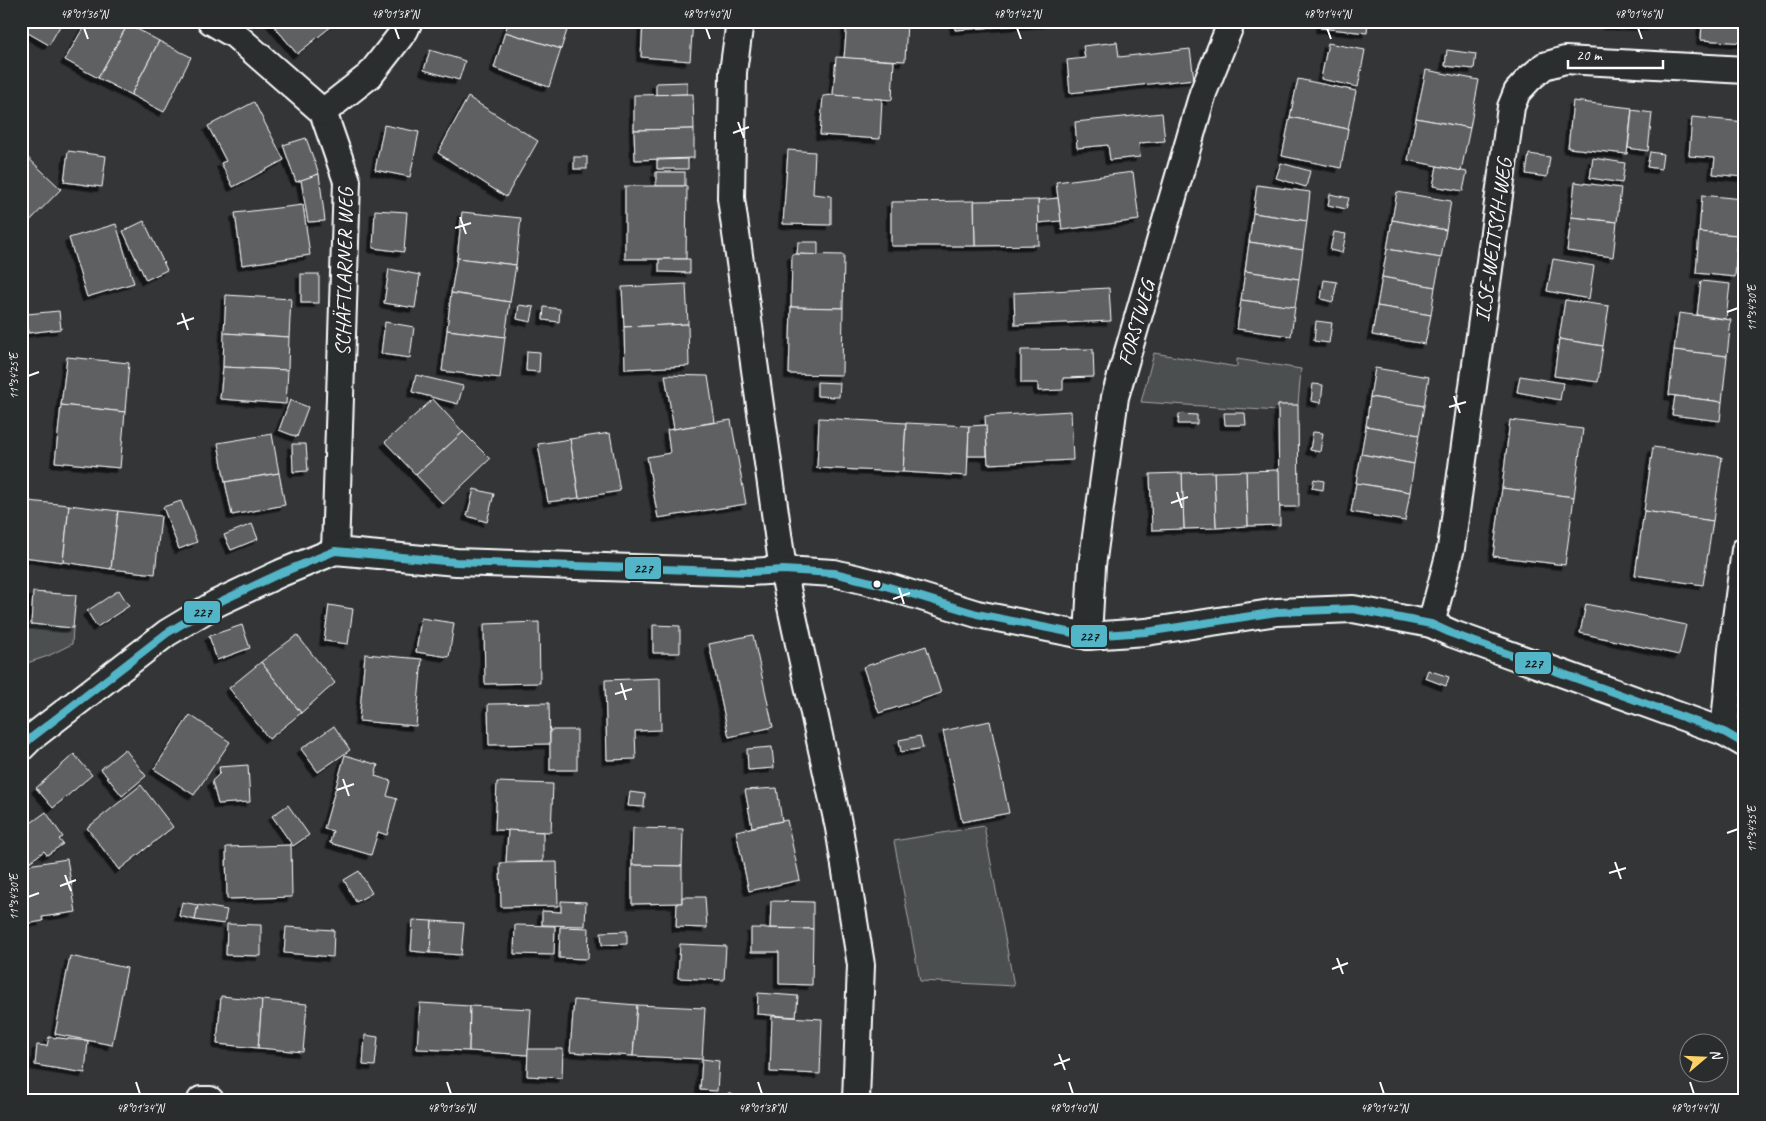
<svg xmlns="http://www.w3.org/2000/svg" width="1766" height="1121" font-family="Caveat,sans-serif">
<style>
.green{fill:#4c4f50;stroke:#a6a7a8}
.building{fill:#5f6162;stroke:#fff;filter:url(#shadow)}
.lines{fill:none;stroke-linecap:round;stroke-linejoin:round}
.minor-casing{stroke:#fff;stroke-width:30}
.minor{stroke:#2a2d2e;stroke-width:26}
.bus-1-casing{stroke:#2a2d2e;stroke-width:11}
.bus-1{stroke:#53b5c8;stroke-width:8}
.ticks{fill:none;stroke:#fff;stroke-width:2}
.bus-dot{fill:#fff;stroke:#2a2d2e;stroke-width:2}
.labels{text-anchor:middle;dominant-baseline:central;stroke-width:4.5;stroke-linejoin:round;paint-order:stroke}
.street-label{font-size:21px;fill:#fff;stroke:#2a2d2e}
.line-badge{stroke:#2a2d2e;stroke-width:2}
.pale-badge-label{font-size:14px;text-anchor:middle;font-weight:bold;fill:#111}
.neatline{fill:none;stroke:#fff;stroke-width:2}
.ticks-label{font-size:12px;text-anchor:middle;fill:#fff}
</style>
<defs>
<filter id="shadow"><feDropShadow dx="-4.5" dy="4.5" stdDeviation="0" flood-color="#0009"/></filter>
</defs>
<rect width="100%" height="100%" fill="#333536"/>
<filter id="ink" filterUnits="userSpaceOnUse"><feTurbulence type="fractalNoise" baseFrequency=".02" numOctaves="2"/><feDisplacementMap in="SourceGraphic" scale="10" xChannelSelector="R" yChannelSelector="G"/><feConvolveMatrix kernelMatrix="1 2 1 2 8 2 1 2 1" color-interpolation-filters="sRGB"/></filter>
<g filter="url(#ink)">
<!-- green -->
<g class="green">
<path d="M1154,353L1237,367V359L1301,369L1298,405H1278V411L1141,402Z"/>
<path d="M31,624L73,628L72,644L48,656L21,665V627Z"/>
<path d="M984,826L1014,986L920,981L894,841Z"/>
</g>
<!-- building -->
<g class="building">
<path d="M21,21H63L49,45L21,29Z"/>
<path d="M87,21H124L128,24L98,78L65,60Z"/>
<path d="M270,21H338L297,54Z"/>
<path d="M509,21H570L561,49L505,32Z"/>
<path d="M643,21H693L690,61L641,57Z"/>
<path d="M847,21H907L905,61L844,58Z"/>
<path d="M954,21H1048L1049,23L955,30Z"/>
<path d="M1321,21H1368L1367,33L1320,28Z"/>
<path d="M1607,21H1652V26L1607,25Z"/>
<path d="M1702,21H1745V43L1701,40Z"/>
<path d="M128,24L159,41L131,95L98,78Z"/>
<path d="M505,32L561,49L549,87L494,68Z"/>
<path d="M159,41L191,57L164,112L131,95Z"/>
<path d="M1117,42L1119,57L1190,49L1194,79L1070,93L1067,60L1085,58L1083,46Z"/>
<path d="M1328,43L1365,50L1358,87L1321,79Z"/>
<path d="M430,50L465,61L459,80L424,70Z"/>
<path d="M1447,50L1476,54L1474,69L1445,66Z"/>
<path d="M836,57L894,61L892,100L833,95Z"/>
<path d="M1426,70L1479,80L1470,128L1416,118Z"/>
<path d="M1298,79L1356,91L1348,129L1290,117Z"/>
<path d="M687,82V94L656,95V83Z"/>
<path d="M693,94L694,129L634,130V95Z"/>
<path d="M833,95L882,99L880,139L820,135L823,96Z"/>
<path d="M468,97L538,141L506,197L438,153Z"/>
<path d="M1573,101L1632,108L1627,154L1568,148Z"/>
<path d="M254,102L284,160L233,187L221,163L226,161L208,126Z"/>
<path d="M1632,110L1652,113L1648,151L1628,148Z"/>
<path d="M1162,113L1165,141L1139,143L1140,157L1110,160L1108,145L1077,148L1075,122Z"/>
<path d="M1290,117L1348,129L1341,168L1282,156Z"/>
<path d="M1692,117L1745,122V161H1743L1742,177L1713,174L1715,158L1689,156Z"/>
<path d="M1416,118L1470,128L1461,171L1408,160Z"/>
<path d="M384,125L419,132L410,177L375,170Z"/>
<path d="M694,129V158L635,160L634,130Z"/>
<path d="M306,138L319,174L296,182L283,145Z"/>
<path d="M788,150L815,152L813,194L831,196V225L783,224Z"/>
<path d="M68,151L106,156L102,187L64,182Z"/>
<path d="M1650,152L1663,154L1661,169L1647,167Z"/>
<path d="M23,153L61,189L21,230V155Z"/>
<path d="M1529,154L1550,157L1547,177L1526,174Z"/>
<rect x="574" y="157" width="13" height="12"/>
<path d="M1593,158L1625,163L1622,183L1590,178Z"/>
<path d="M688,159V169H657V160Z"/>
<path d="M1281,163L1310,171L1306,187L1276,178Z"/>
<path d="M1437,166L1467,172L1463,191L1433,186Z"/>
<rect x="656" y="172" width="29" height="14"/>
<path d="M1133,172L1139,220L1062,230L1056,182Z"/>
<path d="M319,174L325,221L308,222L301,180Z"/>
<path d="M1575,182L1621,188L1617,222L1571,217Z"/>
<path d="M1257,185L1310,192L1307,221L1253,213Z"/>
<path d="M625,186H687L686,259H625Z"/>
<path d="M1397,192L1451,201L1446,230L1392,220Z"/>
<path d="M1330,194L1349,198L1346,209L1328,205Z"/>
<path d="M1702,195L1742,199L1738,235L1699,232Z"/>
<path d="M1058,198L1061,221L1038,223V200Z"/>
<path d="M1038,200L1039,245L975,246L974,201Z"/>
<path d="M974,201L975,246H891V202Z"/>
<path d="M303,205L310,255L242,265L235,213Z"/>
<path d="M375,210L407,212L404,252L373,248Z"/>
<path d="M462,212L521,218L516,265L457,258Z"/>
<path d="M1253,213L1307,221L1303,250L1249,242Z"/>
<path d="M1571,217L1617,222L1613,257L1567,251Z"/>
<path d="M1392,220L1446,230L1441,258L1387,249Z"/>
<path d="M144,221L167,270L146,280L123,231Z"/>
<path d="M116,224L134,283L87,297L69,238Z"/>
<path d="M1334,232L1346,234L1342,253L1330,250Z"/>
<path d="M1699,232L1738,235L1735,277L1696,273Z"/>
<path d="M798,242H818V255L797,254Z"/>
<path d="M1249,242L1303,250L1299,279L1245,271Z"/>
<path d="M1387,249L1441,258L1435,287L1382,277Z"/>
<path d="M792,254L844,255L843,308L791,307Z"/>
<path d="M457,258L516,265L510,302L451,293Z"/>
<path d="M659,259H690V273L659,272Z"/>
<path d="M1553,259L1594,266L1589,299L1547,291Z"/>
<path d="M389,269L420,275L415,308L384,303Z"/>
<path d="M1245,271L1299,279L1295,307L1241,300Z"/>
<rect x="301" y="274" width="18" height="29"/>
<path d="M1382,277L1435,287L1431,315L1377,306Z"/>
<path d="M1324,280L1337,282L1333,302L1321,299Z"/>
<path d="M1701,281L1730,284L1726,319L1697,315Z"/>
<path d="M686,284L688,324L624,327L622,287Z"/>
<path d="M1109,288L1111,321L1015,325L1014,293Z"/>
<path d="M451,293L510,302L505,337L447,330Z"/>
<path d="M226,295L291,299L289,337L224,333Z"/>
<path d="M1241,300L1295,307L1291,336L1237,329Z"/>
<path d="M1565,300L1609,306L1603,346L1559,339Z"/>
<path d="M519,305L534,307L531,322L517,319Z"/>
<path d="M1377,306L1431,315L1425,344L1372,335Z"/>
<path d="M544,307L560,309L559,322L543,320Z"/>
<path d="M791,307L843,308L842,375L789,374Z"/>
<path d="M59,311L61,329L28,333L27,314Z"/>
<path d="M1679,313L1731,320L1727,356L1674,350Z"/>
<path d="M1316,321L1332,323L1329,343L1314,341Z"/>
<path d="M385,322L414,327L410,358L381,354Z"/>
<path d="M688,324L689,366L625,369L624,327Z"/>
<path d="M447,330L505,337L500,378L442,371Z"/>
<path d="M224,333L289,337L288,370L223,367Z"/>
<path d="M1559,339L1603,346L1598,382L1554,376Z"/>
<path d="M1093,349L1094,377L1063,378V390L1038,391V383H1021V350Z"/>
<path d="M1674,350L1727,356L1722,402L1669,395Z"/>
<path d="M527,351L540,352L539,372L526,371Z"/>
<path d="M67,357L129,363L125,412L61,405Z"/>
<path d="M223,367L288,370L286,404L220,399Z"/>
<path d="M1375,368L1429,377L1424,406L1370,397Z"/>
<path d="M21,370H24L22,406H21Z"/>
<path d="M416,375L463,386L458,404L412,392Z"/>
<path d="M665,375L708,376L715,422L674,429Z"/>
<path d="M1520,376L1563,383L1560,400L1517,392Z"/>
<path d="M817,382L840,383L839,397L817,396Z"/>
<path d="M1313,384L1323,385L1321,403L1311,401Z"/>
<path d="M1675,396L1722,402L1720,421L1672,415Z"/>
<path d="M1370,397L1424,406L1419,435L1366,426Z"/>
<path d="M433,399L463,432L416,475L385,442Z"/>
<path d="M290,400L308,407L297,437L279,430Z"/>
<path d="M61,405L125,412L120,468L55,462Z"/>
<path d="M1278,405H1298L1299,507H1279Z"/>
<path d="M1071,411L1073,460L988,464L985,416Z"/>
<path d="M1224,413H1245L1246,425H1225Z"/>
<path d="M1179,414L1197,415V424H1178Z"/>
<path d="M819,418L906,423L903,472L817,468Z"/>
<path d="M731,420L746,504L658,518L647,457L670,453L667,430Z"/>
<path d="M1510,420L1583,429L1574,497L1502,488Z"/>
<path d="M906,423L969,426L967,476L903,472Z"/>
<path d="M986,425L987,456H968L969,426Z"/>
<path d="M1366,426L1419,435L1414,464L1361,454Z"/>
<path d="M463,432L490,459L443,504L416,475Z"/>
<path d="M1313,432L1323,433L1320,452L1310,450Z"/>
<path d="M610,433L620,491L579,498L570,439Z"/>
<path d="M272,434L279,473L225,482L218,443Z"/>
<path d="M570,439L579,498L548,502L538,444Z"/>
<path d="M292,444H306L308,471L293,472Z"/>
<path d="M1653,447L1722,457L1713,521L1644,511Z"/>
<path d="M1361,454L1414,464L1410,492L1356,483Z"/>
<path d="M1279,470L1280,525L1248,526L1246,471Z"/>
<path d="M1246,471L1248,526L1216,528L1214,472Z"/>
<path d="M1214,472L1216,528L1184,529L1182,473Z"/>
<path d="M279,473L285,505L232,515L225,482Z"/>
<path d="M1182,473L1184,529L1152,530L1150,474Z"/>
<path d="M1314,479L1324,481L1323,490L1312,488Z"/>
<path d="M1356,483L1410,492L1405,521L1351,512Z"/>
<path d="M1502,488L1574,497L1565,565L1493,556Z"/>
<path d="M474,489L494,494L487,522L467,516Z"/>
<path d="M28,501L69,505L63,562L23,557Z"/>
<path d="M181,501L197,542L179,549L163,507Z"/>
<path d="M69,505L118,511L111,569L63,562Z"/>
<path d="M118,511L161,516L155,574L111,569Z"/>
<path d="M1644,511L1713,521L1703,585L1635,575Z"/>
<path d="M252,524L258,539L231,550L224,535Z"/>
<path d="M119,590L129,606L97,627L87,611Z"/>
<path d="M33,592L76,595L73,628L31,624Z"/>
<path d="M1586,604L1686,625L1679,655L1580,633Z"/>
<path d="M329,605L353,609L348,644L324,641Z"/>
<path d="M421,618L454,623L449,657L416,652Z"/>
<path d="M539,622L540,683L485,684L484,624Z"/>
<path d="M242,625L250,648L217,660L209,636Z"/>
<path d="M653,625L680,626V653H653Z"/>
<path d="M297,635L335,683L301,713L261,662Z"/>
<path d="M753,635L773,727L729,737L709,644Z"/>
<path d="M926,646L941,693L879,713L863,667Z"/>
<path d="M365,654L422,659L416,726L359,721Z"/>
<path d="M261,662L301,713L269,739L229,688Z"/>
<path d="M1428,670L1449,677L1446,686L1425,678Z"/>
<path d="M660,678L661,730L635,731L636,759L607,760L605,680Z"/>
<path d="M549,703L550,744L489,745L488,704Z"/>
<path d="M190,715L230,742L194,795L154,769Z"/>
<path d="M990,721L1009,813L962,822L943,731Z"/>
<path d="M334,726L350,750L318,772L301,749Z"/>
<rect x="550" y="730" width="27" height="40"/>
<path d="M920,736L923,748L901,752L899,740Z"/>
<path d="M772,747L774,768L748,770L747,749Z"/>
<path d="M125,749L146,776L122,796L101,769Z"/>
<path d="M74,754L92,775L53,808L36,788Z"/>
<path d="M345,755L378,765L375,776L391,781L387,796L397,799L387,835L378,832L371,855L330,843L333,831L324,829Z"/>
<path d="M248,765L250,802L218,804L212,781L220,773L219,767Z"/>
<path d="M497,782L553,784L551,832L495,830Z"/>
<path d="M141,785L173,827L119,870L87,828Z"/>
<path d="M777,788L782,821L752,827L745,790Z"/>
<path d="M630,792L645,794L644,807L628,806Z"/>
<path d="M288,805L309,835L293,846L272,816Z"/>
<path d="M46,812L63,837L59,839L63,844L47,855L44,851L27,864L21,856V830Z"/>
<path d="M787,820L800,880L749,891L736,831Z"/>
<path d="M633,828L683,829L682,866L632,865Z"/>
<path d="M508,830L543,832V862H506Z"/>
<path d="M291,845L292,897L227,899L226,847Z"/>
<path d="M67,859L76,912L42,917L43,921L21,925V866Z"/>
<path d="M557,862L558,906L501,907L500,863Z"/>
<path d="M632,865L682,866V903L632,904Z"/>
<path d="M359,871L372,893L356,902L344,880Z"/>
<path d="M682,897H705L707,928L676,927L677,903H682Z"/>
<path d="M561,901L586,902L585,926L542,925V911L561,912Z"/>
<path d="M771,901L813,902V929L770,928Z"/>
<path d="M182,902L198,905L195,920L179,916Z"/>
<path d="M198,905L227,910L224,924L195,920Z"/>
<path d="M413,920L432,921L430,953L411,951Z"/>
<path d="M432,921L464,923L461,955L430,953Z"/>
<path d="M227,924L261,925V956L226,955Z"/>
<path d="M515,925L555,926L554,955L514,954Z"/>
<path d="M286,927L334,930L333,957L284,953Z"/>
<path d="M560,927L589,928L588,959L559,958Z"/>
<path d="M751,928L813,929L812,985L779,984V952H751Z"/>
<path d="M627,931V944L602,945L601,932Z"/>
<path d="M680,944L726,946L724,980L678,978Z"/>
<path d="M70,956L127,968L112,1045L55,1034Z"/>
<path d="M758,993L798,996L796,1017L757,1014Z"/>
<path d="M221,996L262,1000L258,1048L217,1044Z"/>
<path d="M262,1000L307,1004L303,1052L258,1048Z"/>
<path d="M574,1000L637,1005L633,1056L570,1052Z"/>
<path d="M420,1003L470,1006L469,1051L417,1049Z"/>
<path d="M637,1005L705,1008L702,1059L633,1056Z"/>
<path d="M470,1006L531,1009L528,1055L469,1051Z"/>
<path d="M772,1016L822,1019L820,1074L770,1072Z"/>
<path d="M365,1035L378,1037L375,1066L363,1065Z"/>
<path d="M49,1037L88,1041L85,1073L35,1065L37,1045L47,1046Z"/>
<path d="M528,1049H563L562,1078L527,1076Z"/>
<path d="M702,1059L719,1061L717,1091L700,1090Z"/>
<path d="M728,1093L743,1100H725Z"/>
</g>
<g class="lines">
<!-- minor casing -->
<g class="minor-casing">
<g id="minor">
<path d="M211,21L235,35L323,112L347,181L335,551"/>
<path d="M740,21L733,72L731,198L783,570L839,828L861,965L856,1100"/>
<path d="M323,112L370,75L405,30L409,21"/>
<path d="M1431,624L1451,548L1511,107L1517,92L1529,79L1544,66L1565,60L1745,70"/>
<path d="M1088,636L1092,566L1115,397L1203,93L1232,21"/>
<path d="M1724,732L1732,649L1745,550"/>
<path d="M21,748L31,738L167,633L217,603L281,573L335,551L456,562L750,572L783,570L834,573L879,584L977,614L1088,636L1146,632L1277,612L1353,609L1431,624L1453,634L1724,732L1745,744"/>
<path d="M201,1100H210"/>
</g>
</g>
<!-- minor -->
<use href="#minor" class="minor"/>
<!-- bus-1 casing -->
<g class="bus-1-casing">
<path id="bus-1" d="M21,748L31,738L167,633L217,603L281,573L335,551L456,562L750,572L783,570L834,573L879,584L977,614L1088,636L1146,632L1277,612L1353,609L1431,624L1453,634L1724,732L1745,744"/>
</g>
<!-- bus-1 -->
<use href="#bus-1" class="bus-1"/>
</g>
</g>
<!-- ticks -->
<path class="ticks" d="M84,28L88,39M395,28L399,39M706,28L710,39M1017,28L1021,39M1327,28L1331,39M1638,28L1642,39M738,122L744,138M733,133L749,127M460,217L466,234M455,228L471,223M1727,312L1738,308M182,313L188,330M177,324L194,318M28,376L39,372M1454,396L1460,413M1449,407L1466,402M1177,492L1182,508M1171,503L1188,497M899,588L904,604M893,599L910,593M621,683L626,700M615,694L632,689M343,779L349,796M337,790L354,784M1727,833L1738,829M1615,862L1621,879M1609,873L1626,868M65,875L71,891M60,886L76,880M28,897L39,893M1337,958L1343,974M1332,969L1348,963M1059,1054L1065,1070M1054,1065L1070,1059M136,1082L140,1094M447,1082L451,1094M758,1082L762,1094M1069,1082L1073,1094M1380,1082L1384,1094M1690,1082L1694,1094"/>
<!-- markers -->
<circle class="bus-dot" cx="877" cy="584" r="4.5"/>
<g class="labels">
<!-- street labels -->
<g class="street-label">
<text transform="translate(1493 240) rotate(-82)">ILSE-WEITSCH-WEG</text>
<text transform="translate(344 272) rotate(-89)">SCHÄFTLARNER WEG</text>
<text transform="translate(1136 323) rotate(-74)">FORSTWEG</text>
</g>
</g>
<g class="line-badge">
<rect x="624" y="556" width="38" height="24" rx="5" fill="#53b5c8"/>
<rect x="183" y="600" width="38" height="24" rx="5" fill="#53b5c8"/>
<rect x="1070" y="624" width="38" height="24" rx="5" fill="#53b5c8"/>
<rect x="1514" y="651" width="38" height="24" rx="5" fill="#53b5c8"/>
</g>
<g class="pale-badge-label">
<text x="643" y="573">227</text>
<text x="202" y="617">227</text>
<text x="1089" y="641">227</text>
<text x="1533" y="668">227</text>
</g>
<!-- margin -->
<rect width="1766" height="1121" fill="none" stroke="#2a2d2e" stroke-width="55"/>
<!-- north arrow -->
<g transform="translate(1704 1058) rotate(71)"><circle r="24" fill="#2a2d2e" stroke="#7f8182"/>
<path d="M0-4L9 19L0 12L-9 19Z" fill="#ffd166"/>
<text y="-8" font-size="14" font-weight="bold" text-anchor="middle" fill="#ffffff">N</text>
</g>
<!-- scale -->
<path d="M1568 60v8h95v-8" fill="none" stroke="#ffffff" stroke-width="2.5"/>
<text x="1576" y="60" font-size="15" fill="#ffffff" stroke="#2a2d2e" stroke-width="4" paint-order="stroke">20 m</text>
<rect x="28" y="28" width="1710" height="1066" class="neatline"/>
<g class="ticks-label">
<text x="84" y="18">48°01'36"N</text>
<text x="395" y="18">48°01'38"N</text>
<text x="706" y="18">48°01'40"N</text>
<text x="1017" y="18">48°01'42"N</text>
<text x="1327" y="18">48°01'44"N</text>
<text x="1638" y="18">48°01'46"N</text>
<text transform="translate(1752 308) rotate(-90)" y="4">11°34'30"E</text>
<text transform="translate(14 376) rotate(-90)" y="4">11°34'25"E</text>
<text transform="translate(1752 829) rotate(-90)" y="4">11°34'35"E</text>
<text transform="translate(14 897) rotate(-90)" y="4">11°34'30"E</text>
<text x="140" y="1112">48°01'34"N</text>
<text x="451" y="1112">48°01'36"N</text>
<text x="762" y="1112">48°01'38"N</text>
<text x="1073" y="1112">48°01'40"N</text>
<text x="1384" y="1112">48°01'42"N</text>
<text x="1694" y="1112">48°01'44"N</text>
</g>
</svg>
